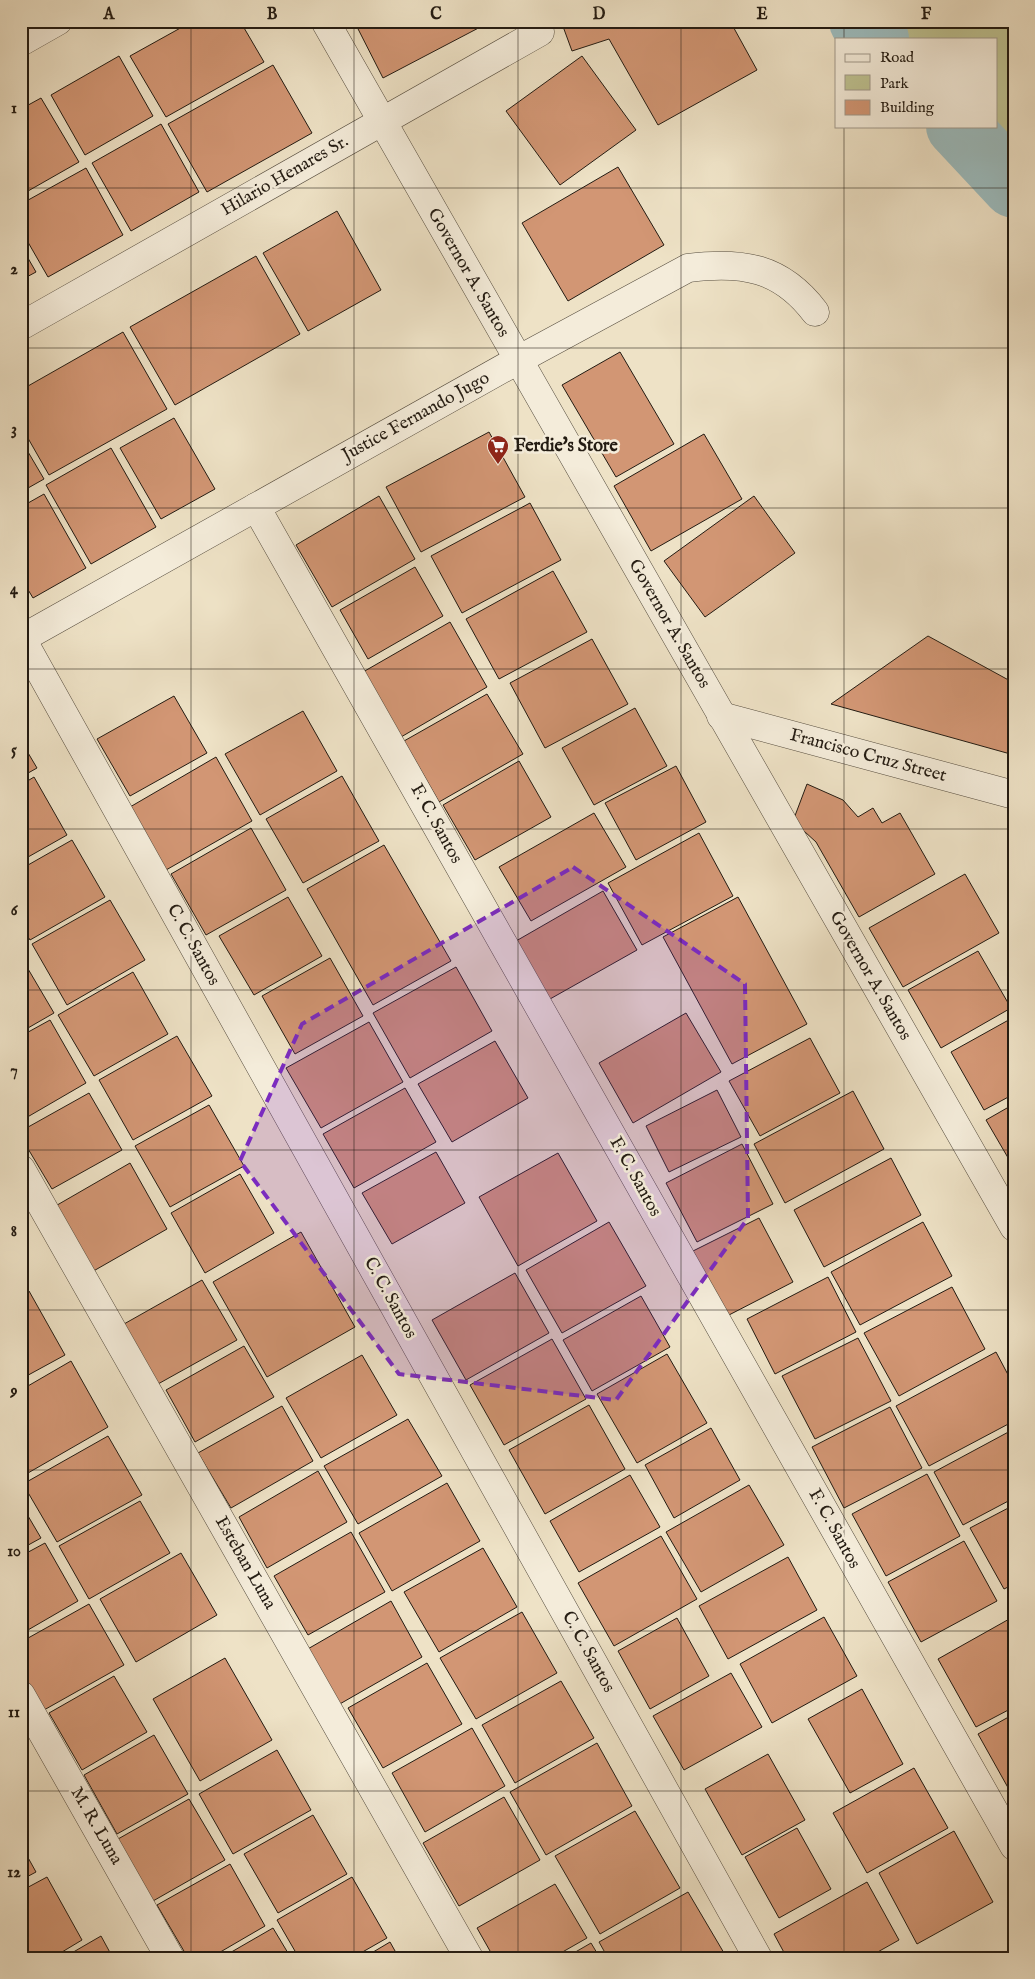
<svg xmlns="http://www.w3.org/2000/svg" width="1035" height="1979" font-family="'IM FELL English',serif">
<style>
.green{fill:#bec291;stroke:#706e52}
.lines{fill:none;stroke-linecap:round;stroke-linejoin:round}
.river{stroke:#9cbcbe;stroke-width:64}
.building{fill:#d29674;stroke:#231b12}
.minor-casing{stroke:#564d3f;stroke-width:29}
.minor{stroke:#f4ecda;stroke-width:28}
.marked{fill:#7b2cbf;fill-opacity:0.2;stroke:#7b2cbf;stroke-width:4;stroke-dasharray:10 6;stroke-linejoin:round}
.grid{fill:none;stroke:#231b12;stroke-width:1;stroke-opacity:0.55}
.labels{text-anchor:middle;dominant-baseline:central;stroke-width:5;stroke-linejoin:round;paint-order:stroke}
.street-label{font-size:18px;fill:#231b12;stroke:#f4ecda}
.poi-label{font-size:18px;font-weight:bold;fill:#231b12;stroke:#f4ecda;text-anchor:start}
.neatline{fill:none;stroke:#231b12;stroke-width:2}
.grid-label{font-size:16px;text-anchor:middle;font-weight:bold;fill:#231b12}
</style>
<rect width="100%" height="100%" fill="#eee2c6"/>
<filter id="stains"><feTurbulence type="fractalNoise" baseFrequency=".004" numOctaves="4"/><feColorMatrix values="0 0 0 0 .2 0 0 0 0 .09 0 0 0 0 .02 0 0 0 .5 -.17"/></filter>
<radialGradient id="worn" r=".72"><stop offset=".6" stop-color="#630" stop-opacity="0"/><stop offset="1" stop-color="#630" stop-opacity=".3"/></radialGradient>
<!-- green -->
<path class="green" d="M861,21H1014V186L958,126H996V39H877Z"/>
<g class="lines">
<!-- river -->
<g class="river">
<path d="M861,21L877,39"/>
<path d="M958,126L1014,186"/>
</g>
</g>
<!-- building -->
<g class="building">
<path d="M193,21H240L264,62L166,117L130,56Z"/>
<path d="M354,21H487L488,23L383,78Z"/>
<path d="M561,21H730L757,70L658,125L609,39L572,51Z"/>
<path d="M119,56L153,116L85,155L51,95Z"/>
<path d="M582,56L636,130L560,185L506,111Z"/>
<path d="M273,65L312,133L207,192L168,124Z"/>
<path d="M41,98L79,162L21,195V109Z"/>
<path d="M161,124L199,192L131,231L92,163Z"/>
<path d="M618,167L664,245L568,301L522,223Z"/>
<path d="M86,168L123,235L48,277L21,230V204Z"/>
<path d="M337,211L381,290L308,331L263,253Z"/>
<path d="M21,246L36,272L21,280Z"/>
<path d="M256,256L300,334L175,405L130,327Z"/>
<path d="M123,332L167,409L49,475L21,426V390Z"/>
<path d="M620,352L674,444L616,477L562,385Z"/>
<path d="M174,418L215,489L161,519L120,448Z"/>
<path d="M489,432L525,497L421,552L386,487Z"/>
<path d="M704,434L742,499L651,551L614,486Z"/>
<path d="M21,440L44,479L21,492Z"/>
<path d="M111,448L156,527L91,564L46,485Z"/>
<path d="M44,494L86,568L33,598L21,578V507Z"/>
<path d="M379,496L415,559L332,607L296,545Z"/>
<path d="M754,496L795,553L705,617L664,561Z"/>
<path d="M530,503L561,560L462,613L431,556Z"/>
<path d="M415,567L443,616L368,659L340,610Z"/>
<path d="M553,571L587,632L499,679L466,619Z"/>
<path d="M450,622L487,687L401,737L363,672Z"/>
<path d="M928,636L1014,683V755L831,704Z"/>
<path d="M592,639L628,704L545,748L510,683Z"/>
<path d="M487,694L523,754L439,802L404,741Z"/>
<path d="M174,696L207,753L130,796L97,739Z"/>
<path d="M635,708L667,766L594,805L562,748Z"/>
<path d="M303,711L337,771L260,815L225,754Z"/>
<path d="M21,741L37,768L21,777Z"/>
<path d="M216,757L252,821L166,870L130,807Z"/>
<path d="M519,761L551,817L475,860L443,805Z"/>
<path d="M676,766L706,822L636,860L605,803Z"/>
<path d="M342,776L379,841L303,883L266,819Z"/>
<path d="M34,777L67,835L21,861V785Z"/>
<path d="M807,784L843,800L858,817L873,808L882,823L900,813L935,874L859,917L816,842L793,821Z"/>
<path d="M594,813L626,867L531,921L499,867Z"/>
<path d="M251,828L286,890L206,935L171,874Z"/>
<path d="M699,833L733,896L642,945L608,883Z"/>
<path d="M72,840L105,897L30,940L21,925V869Z"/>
<path d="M384,845L451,961L373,1005L307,889Z"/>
<path d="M965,874L999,933L903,987L869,928Z"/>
<path d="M603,891L637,950L550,999L516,941Z"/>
<path d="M288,897L322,956L254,995L219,936Z"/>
<path d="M738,897L807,1024L732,1064L663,937Z"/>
<path d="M110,900L145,960L67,1005L32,944Z"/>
<path d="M978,951L1011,1008L941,1048L908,990Z"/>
<path d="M21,957L54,1013L21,1032Z"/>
<path d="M330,958L363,1016L295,1054L262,996Z"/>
<path d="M456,967L492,1031L410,1078L373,1013Z"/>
<path d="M133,972L168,1034L94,1076L58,1015Z"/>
<path d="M686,1013L721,1072L633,1123L599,1063Z"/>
<path d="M1014,1017V1094L984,1110L951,1052Z"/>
<path d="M50,1020L86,1083L24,1119L21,1113V1036Z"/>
<path d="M369,1022L403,1082L321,1128L286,1068Z"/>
<path d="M177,1036L212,1096L133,1140L99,1080Z"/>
<path d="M810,1038L840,1093L760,1136L729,1081Z"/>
<path d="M495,1041L528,1098L452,1142L418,1084Z"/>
<path d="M405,1088L436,1142L354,1188L323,1134Z"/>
<path d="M717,1090L741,1137L669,1172L646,1126Z"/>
<path d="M853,1091L884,1149L785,1203L754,1144Z"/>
<path d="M89,1093L122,1150L52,1189L21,1137V1131Z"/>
<path d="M1014,1104V1168L986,1120Z"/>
<path d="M209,1105L244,1166L170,1207L135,1146Z"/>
<path d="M742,1144L773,1204L697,1242L666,1183Z"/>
<path d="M436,1152L465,1203L392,1244L362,1193Z"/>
<path d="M558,1153L597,1221L518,1266L479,1197Z"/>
<path d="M891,1158L921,1215L824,1267L794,1210Z"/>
<path d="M130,1163L167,1229L90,1273L52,1208Z"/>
<path d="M240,1174L274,1233L205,1273L171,1213Z"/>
<path d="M759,1218L793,1282L727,1316L693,1251Z"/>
<path d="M609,1222L646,1286L562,1333L526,1270Z"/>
<path d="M923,1222L952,1276L860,1325L831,1272Z"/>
<path d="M301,1232L355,1327L267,1377L213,1282Z"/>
<path d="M515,1273L549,1333L466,1380L432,1320Z"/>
<path d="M828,1277L856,1332L775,1374L747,1319Z"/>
<path d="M202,1280L237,1340L158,1384L124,1324Z"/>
<path d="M952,1287L985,1349L899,1396L864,1333Z"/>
<path d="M29,1291L65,1355L21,1379V1295Z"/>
<path d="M641,1296L670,1347L592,1391L563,1340Z"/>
<path d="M858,1338L891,1401L815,1439L782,1376Z"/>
<path d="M552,1339L586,1399L504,1445L470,1385Z"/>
<path d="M244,1346L274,1397L195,1442L166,1390Z"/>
<path d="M996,1352L1014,1386V1421L929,1466L896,1406Z"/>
<path d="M667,1354L707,1423L637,1463L597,1394Z"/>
<path d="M362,1355L397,1415L321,1458L286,1398Z"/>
<path d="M71,1361L108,1427L21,1477V1390Z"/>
<path d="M589,1405L625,1469L545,1514L509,1450Z"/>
<path d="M282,1406L313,1461L231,1508L198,1453Z"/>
<path d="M890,1407L922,1468L844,1508L812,1447Z"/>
<path d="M408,1419L442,1476L358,1524L324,1466Z"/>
<path d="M711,1428L740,1480L674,1518L645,1465Z"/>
<path d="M1014,1429V1498L963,1525L934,1472Z"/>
<path d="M108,1436L142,1495L57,1542L23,1484Z"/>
<path d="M318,1471L347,1522L267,1568L239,1517Z"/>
<path d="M927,1474L960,1536L886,1576L852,1514Z"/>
<path d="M630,1475L660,1527L579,1572L550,1521Z"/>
<path d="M447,1483L480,1541L392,1591L359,1533Z"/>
<path d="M749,1485L784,1545L701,1592L666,1532Z"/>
<path d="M140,1501L170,1553L89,1599L59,1546Z"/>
<path d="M21,1504L41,1538L21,1549Z"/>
<path d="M1014,1505V1584L1004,1589L970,1528Z"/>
<path d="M351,1532L385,1592L308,1635L274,1576Z"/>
<path d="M661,1536L697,1599L614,1646L578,1583Z"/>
<path d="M964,1541L997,1601L921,1642L888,1582Z"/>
<path d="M45,1543L78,1601L21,1634V1556Z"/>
<path d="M483,1548L517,1607L439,1652L404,1592Z"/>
<path d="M181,1553L217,1615L136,1662L100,1599Z"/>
<path d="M788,1557L817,1610L728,1659L699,1606Z"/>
<path d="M391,1601L422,1657L338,1705L306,1650Z"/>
<path d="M89,1604L124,1665L44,1710L21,1671V1642Z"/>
<path d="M522,1612L557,1673L476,1719L440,1658Z"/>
<path d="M824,1617L857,1676L772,1723L740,1664Z"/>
<path d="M677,1618L709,1676L650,1709L618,1651Z"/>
<path d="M1011,1618L1014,1623V1707L976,1727L938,1659Z"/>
<path d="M225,1658L272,1740L200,1781L153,1699Z"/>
<path d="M427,1663L462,1724L383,1768L348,1708Z"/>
<path d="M731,1673L762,1727L684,1770L653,1716Z"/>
<path d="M114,1676L147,1732L82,1770L49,1713Z"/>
<path d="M561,1681L594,1738L515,1783L482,1725Z"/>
<path d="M862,1689L903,1764L850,1793L808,1719Z"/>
<path d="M1014,1714V1792L1011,1793L978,1734Z"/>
<path d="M472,1728L505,1786L425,1832L392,1773Z"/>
<path d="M154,1735L188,1794L117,1834L84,1775Z"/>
<path d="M597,1743L632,1806L546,1855L510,1792Z"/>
<path d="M277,1750L311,1810L233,1854L199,1794Z"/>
<path d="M768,1754L805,1820L742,1855L705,1789Z"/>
<path d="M914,1768L948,1828L867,1873L833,1813Z"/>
<path d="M504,1797L540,1860L459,1906L423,1843Z"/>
<path d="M189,1799L225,1860L153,1901L118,1839Z"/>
<path d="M635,1811L680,1888L600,1934L555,1856Z"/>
<path d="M313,1815L347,1874L278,1913L244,1854Z"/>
<path d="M797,1828L831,1889L779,1918L745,1857Z"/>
<path d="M954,1831L993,1902L917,1944L879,1873Z"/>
<path d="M21,1845L36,1872L21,1880Z"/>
<path d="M230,1864L265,1926L210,1958H188L157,1905Z"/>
<path d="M47,1877L82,1940L52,1958H21V1891Z"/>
<path d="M352,1877L387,1938L352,1958H299L277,1920Z"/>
<path d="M867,1882L899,1940L867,1958H787L774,1934Z"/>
<path d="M555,1884L587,1938L552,1958H494L477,1928Z"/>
<path d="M688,1892L724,1953L715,1958H608L599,1942Z"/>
<path d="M273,1928L291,1958H221Z"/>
<path d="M101,1936L113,1958H63Z"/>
<path d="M390,1942L399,1958H363Z"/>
<path d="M591,1943L600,1958H565Z"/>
</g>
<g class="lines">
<!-- minor casing -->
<g class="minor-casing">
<g id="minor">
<path d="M325,21L1014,1227"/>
<path d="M21,42L58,21"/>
<path d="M21,326L540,32L537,21"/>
<path d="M256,507L1014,1846"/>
<path d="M21,639L518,360L688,268C742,261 781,267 815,312"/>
<path d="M22,639L758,1958"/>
<path d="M721,716L1014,795"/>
<path d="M21,1169L469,1958"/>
<path d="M21,1695L170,1958"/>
</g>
</g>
<!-- minor -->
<use href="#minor" class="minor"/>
</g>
<!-- marked area -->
<path class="marked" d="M573,867L745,984L748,1218L616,1400L399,1374L240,1161L302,1024Z"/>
<!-- grid -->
<path class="grid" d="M191,21V1958M354,21V1958M518,21V1958M681,21V1958M844,21V39M844,126V1958M21,188H1014M21,348H1014M21,508H1014M21,669H1014M21,829H1014M21,990H1014M21,1150H1014M21,1310H1014M21,1470H1014M21,1631H1014M21,1791H1014"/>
<!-- icons -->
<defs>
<g id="supermarket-pin" transform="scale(1.125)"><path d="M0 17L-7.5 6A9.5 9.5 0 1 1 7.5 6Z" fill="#8f2418" stroke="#f4ecda"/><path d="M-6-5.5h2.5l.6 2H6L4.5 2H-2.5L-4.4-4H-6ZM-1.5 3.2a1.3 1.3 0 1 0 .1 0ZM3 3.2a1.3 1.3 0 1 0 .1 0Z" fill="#fff"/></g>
</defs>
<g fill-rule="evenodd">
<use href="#supermarket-pin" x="498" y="446"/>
</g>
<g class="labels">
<!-- street labels -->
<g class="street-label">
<text transform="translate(285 176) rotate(-30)">Hilario Henares Sr.</text>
<text transform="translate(468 273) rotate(60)">Governor A. Santos</text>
<text transform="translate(416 417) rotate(-29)">Justice Fernando Jugo</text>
<text transform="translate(669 624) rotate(60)">Governor A. Santos</text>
<text transform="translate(868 756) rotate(15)">Francisco Cruz Street</text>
<text transform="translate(436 824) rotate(61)">F. C. Santos</text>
<text transform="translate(193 945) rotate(61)">C. C. Santos</text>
<text transform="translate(870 976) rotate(60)">Governor A. Santos</text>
<text transform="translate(635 1177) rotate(61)">F. C. Santos</text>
<text transform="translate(390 1298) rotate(61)">C. C. Santos</text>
<text transform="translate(834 1529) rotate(61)">F. C. Santos</text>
<text transform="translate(245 1563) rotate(60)">Esteban Luna</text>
<text transform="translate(588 1652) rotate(61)">C. C. Santos</text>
<text transform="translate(96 1826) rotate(60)">M. R. Luna</text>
</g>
<!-- poi labels -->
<g class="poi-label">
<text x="514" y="446">Ferdie's Store</text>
</g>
</g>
<!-- margin -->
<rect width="1035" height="1979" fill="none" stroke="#eee2c6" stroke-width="55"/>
<!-- legend -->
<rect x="835" y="38" width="162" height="90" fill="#f4ecda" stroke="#a0988a"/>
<rect x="845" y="54" width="25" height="8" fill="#f4ecda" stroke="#a0988a"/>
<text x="880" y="62" font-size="15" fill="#231b12">Road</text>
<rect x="845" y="75" width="25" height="15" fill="#bec291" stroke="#a0988a"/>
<text x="880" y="88" font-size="15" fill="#231b12">Park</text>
<rect x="845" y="100" width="25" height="15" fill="#d29674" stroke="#a0988a"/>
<text x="880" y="112" font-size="15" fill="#231b12">Building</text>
<rect x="28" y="28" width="980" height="1924" class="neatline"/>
<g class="grid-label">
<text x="109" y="19">A</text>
<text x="272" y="19">B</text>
<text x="436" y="19">C</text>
<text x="599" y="19">D</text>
<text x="762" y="19">E</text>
<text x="926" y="19">F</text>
<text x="14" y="113">1</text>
<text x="14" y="274">2</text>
<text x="14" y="434">3</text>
<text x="14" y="594">4</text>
<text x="14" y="755">5</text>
<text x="14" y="915">6</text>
<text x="14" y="1075">7</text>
<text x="14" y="1236">8</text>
<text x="14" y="1396">9</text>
<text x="14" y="1556">10</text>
<text x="14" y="1717">11</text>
<text x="14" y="1877">12</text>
</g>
<rect width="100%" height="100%" filter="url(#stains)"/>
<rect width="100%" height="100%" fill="url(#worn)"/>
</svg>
